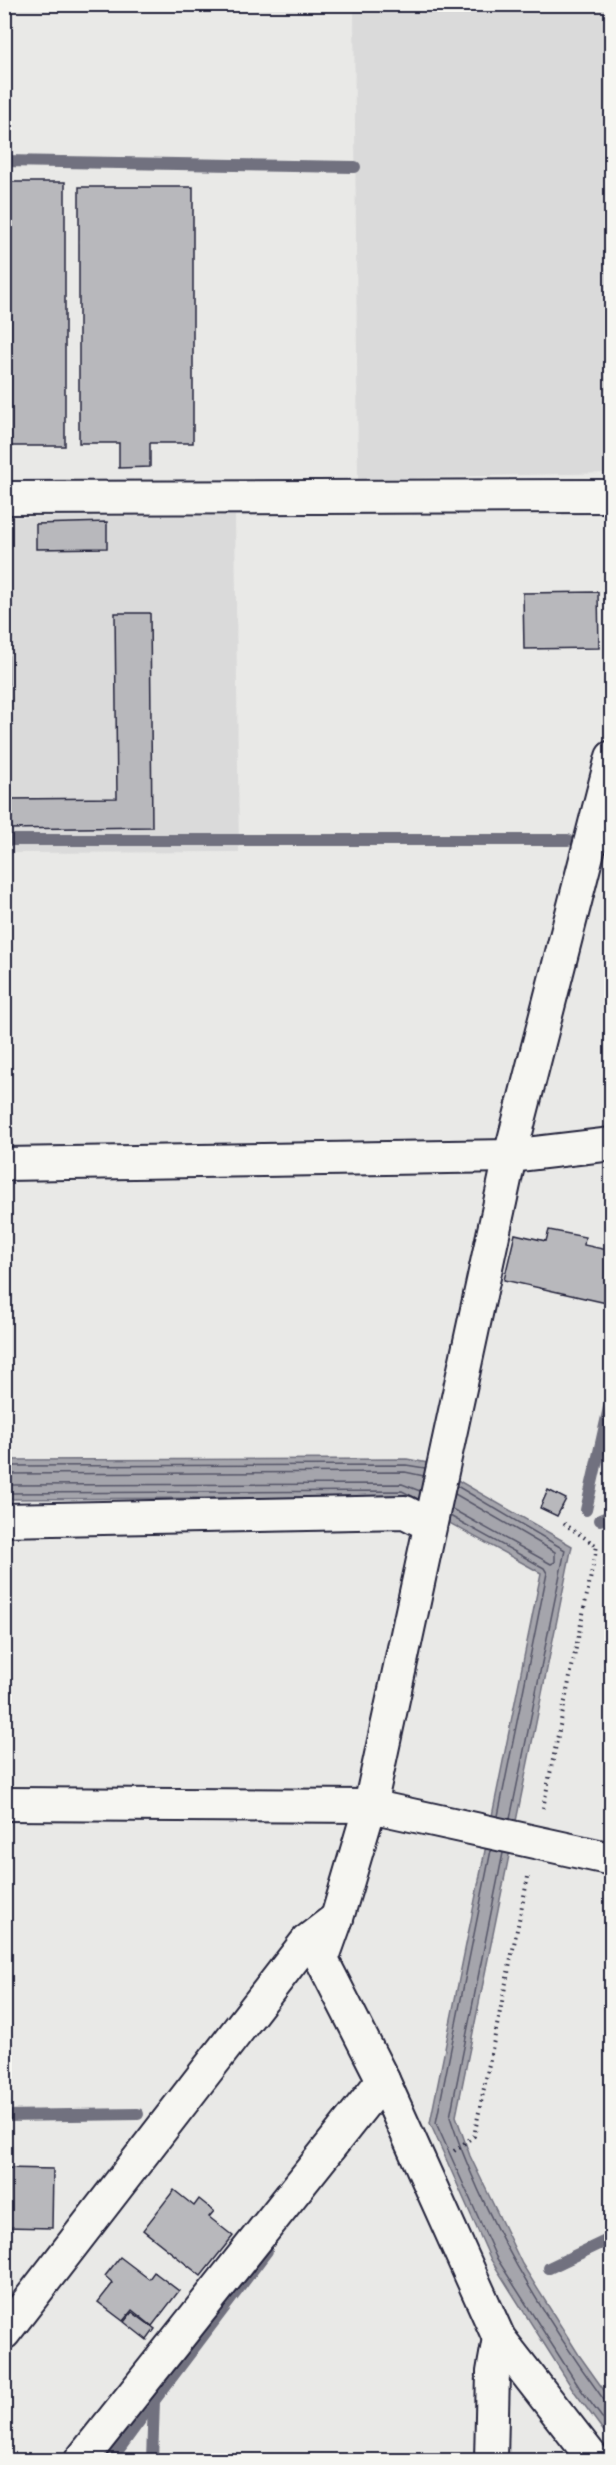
<svg xmlns="http://www.w3.org/2000/svg" width="616" height="2465" font-family="Dekko,sans-serif">
<style>
.built{fill:#dadada}
.water{fill:#a5a5ac;stroke:#71717f;stroke-width:1.5}
.lines{fill:none;stroke-linecap:round;stroke-linejoin:round}
.shore{stroke:#565668;stroke-width:1.5}
.stream{stroke:#71717f;stroke-width:12}
.building{fill:#b8b8bc;stroke:#22223b;stroke-width:1.5}
.street-casing{stroke:#22223b;stroke-width:36}
.path{stroke:#22223b;stroke-width:4;stroke-dasharray:1.5 4.5;stroke-linecap:butt}
.street{stroke:#f6f6f2;stroke-width:32}
</style>
<rect width="100%" height="100%" fill="#e9e9e7"/>
<filter id="ink" filterUnits="userSpaceOnUse"><feTurbulence type="fractalNoise" baseFrequency=".0167" numOctaves="2"/><feDisplacementMap in="SourceGraphic" scale="12" xChannelSelector="R" yChannelSelector="G"/><feConvolveMatrix kernelMatrix="1 2 1 2 8 2 1 2 1" color-interpolation-filters="sRGB"/></filter>
<g filter="url(#ink)">
<!-- built -->
<g class="built">
<path d="M354,5H611V473L358,479Z"/>
<path d="M235,516L239,852L5,853L4,517Z"/>
</g>
<!-- water -->
<path class="water" d="M407,1459L428,1463L572,1546L456,2116L470,2156L522,2264L579,2355L611,2400V2441L574,2391L491,2260L430,2123L541,1573L402,1497L5,1499L4,1460Z"/>
<g class="lines">
<!-- shore -->
<g class="shore">
<path d="M4,1466L406,1465L425,1468"/>
<path d="M4,1474L405,1472L424,1476"/>
<path d="M4,1485L402,1484L420,1491"/>
<path d="M457,1486L565,1550L510,1819"/>
<path d="M4,1493L402,1491L418,1499"/>
<path d="M452,1509L551,1564L555,1562V1552L455,1494"/>
<path d="M450,1516L544,1568L547,1573L498,1816"/>
<path d="M491,1850L436,2123L496,2257L579,2387L612,2431"/>
<path d="M503,1853L450,2117C483,2218 542,2315 604,2400L612,2402"/>
</g>
<!-- stream -->
<g class="stream">
<path d="M4,161L355,167"/>
<path d="M4,840H568"/>
<path d="M586,1510L612,1394"/>
<path d="M600,1520L612,1515"/>
<path d="M4,2116L138,2114"/>
<path d="M549,2268L612,2238"/>
<path d="M111,2460L154,2401"/>
<path d="M152,2460L154,2401L267,2251"/>
</g>
</g>
<!-- building -->
<g class="building">
<rect x="4" y="182" width="61" height="264"/>
<path d="M79,187H193V443H150V467L119,468V443H79Z"/>
<path d="M107,522V548L36,549V524Z"/>
<path d="M4,591H7L10,805H4Z"/>
<path d="M598,592L599,648L524,649L523,593Z"/>
<path d="M115,613H150L152,827L6,829L5,806L11,805L10,799L117,798Z"/>
<path d="M549,1230L585,1237L584,1245L612,1251L611,1304L504,1280L515,1234L546,1241Z"/>
<path d="M548,1490L566,1499L557,1516L540,1508Z"/>
<path d="M4,2168L53,2169L52,2228L4,2227Z"/>
<path d="M174,2190L194,2206L199,2199L214,2211L209,2217L233,2236L201,2276L143,2230Z"/>
<path d="M120,2257L149,2279L154,2272L179,2291L152,2326L132,2310L123,2321L98,2302L113,2283L105,2276Z"/>
<path d="M132,2312L155,2329L147,2340L124,2322Z"/>
</g>
<g class="lines">
<!-- street casing -->
<g class="street-casing">
<g id="street">
<path d="M4,498L612,496"/>
<path d="M4,1164L510,1156L612,1144"/>
<path d="M4,1520L405,1512L430,1525"/>
<path d="M4,1804L370,1806L612,1859"/>
<path d="M4,2333L307,1941L337,1918"/>
<path d="M81,2460L383,2080"/>
<path d="M491,2460L493,2372L499,2338"/>
<path d="M594,2460L499,2338L383,2080L322,1960L337,1918L370,1806L510,1156L612,757"/>
</g>
</g>
<!-- path -->
<g class="path">
<path d="M543,1808L597,1546L563,1523"/>
<path d="M454,2151L474,2136L528,1877"/>
</g>
<!-- street -->
<use href="#street" class="street"/>
</g>
</g>
<!-- margin -->
<rect width="616" height="2465" fill="none" stroke="#f6f6f2" stroke-width="24"/>
<rect x="12" y="12" width="592" height="2441" fill="none" stroke="#22223b" stroke-width="2" filter="url(#ink)"/>
</svg>
